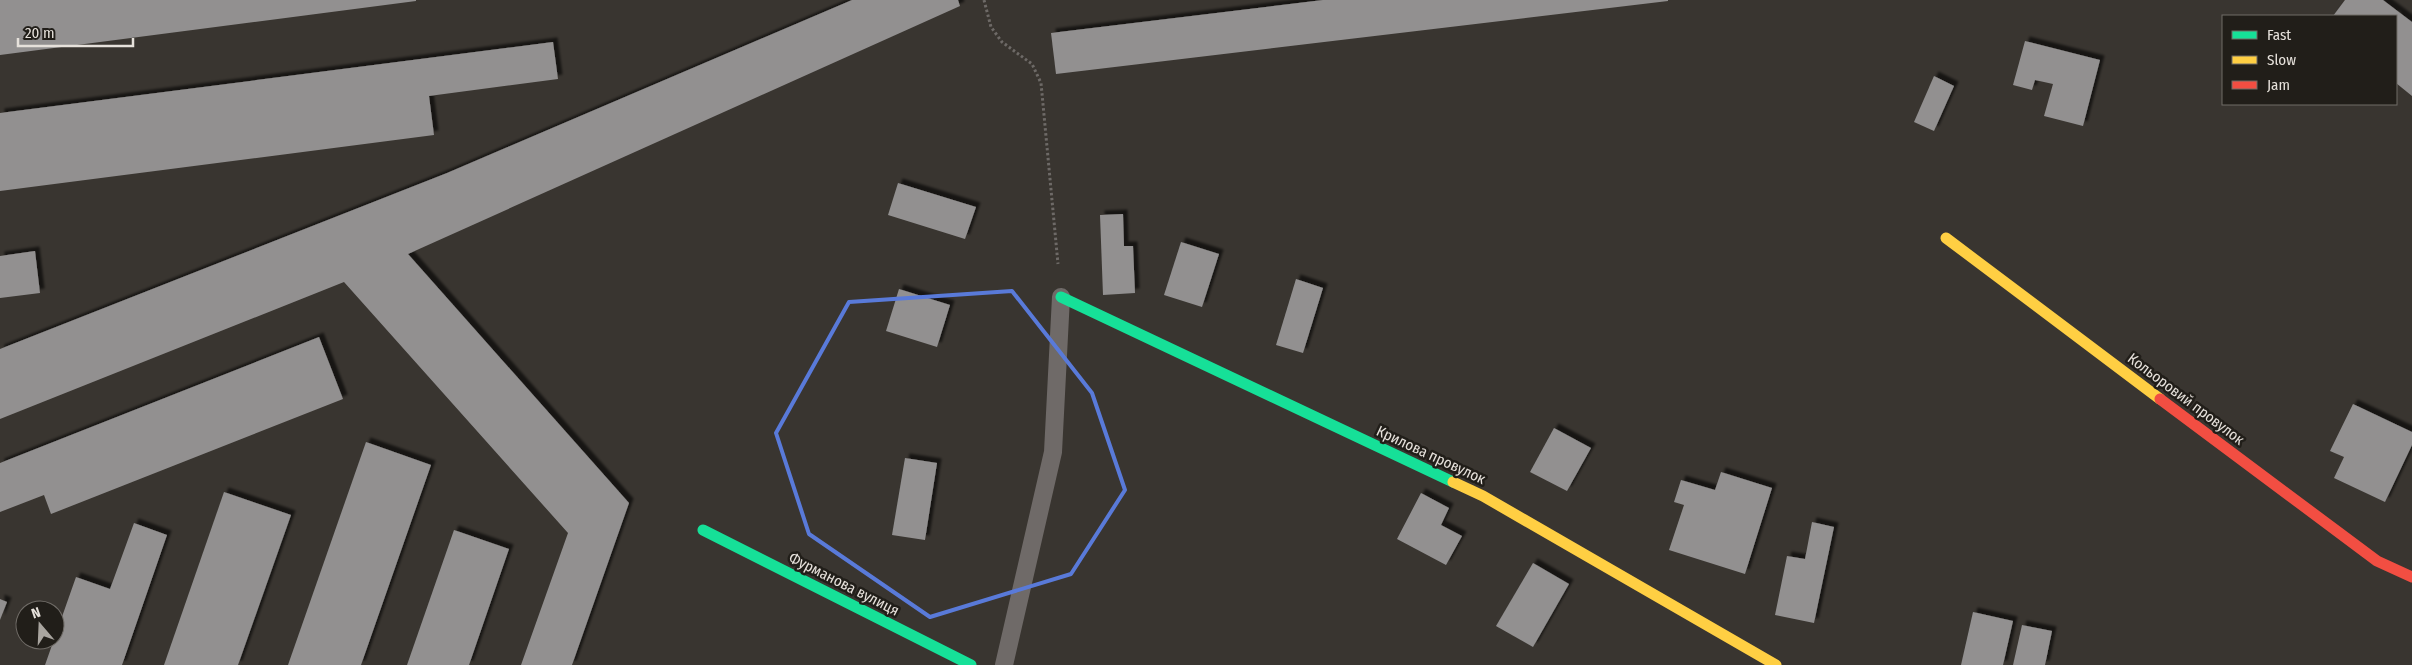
<svg xmlns="http://www.w3.org/2000/svg" width="2412" height="665" font-family="'Fira Sans Condensed',sans-serif">
<style>
.building{fill:#929090;filter:url(#shadow)}
.lines{fill:none;stroke-linecap:round;stroke-linejoin:round}
.path{stroke:#6e6a67;stroke-width:3;stroke-dasharray:2.5 2.5;stroke-linecap:butt}
.lane{stroke:#6f6a68;stroke-width:18}
.fast{stroke:#16e098;stroke-width:11}
.slow{stroke:#ffcf43;stroke-width:11}
.jam{stroke:#f24e42;stroke-width:11}
.marked{fill:none;stroke:#597ad9;stroke-width:4;stroke-linejoin:round}
.labels{text-anchor:middle;dominant-baseline:central;stroke-width:5;stroke-linejoin:round;paint-order:stroke}
.street-label{font-size:15px;fill:#e6e1db;stroke:#211e19}
</style>
<defs>
<filter id="shadow"><feDropShadow dx="4.5" dy="-4.5" stdDeviation="1" flood-color="#0009"/></filter>
</defs>
<rect width="100%" height="100%" fill="#393530"/>
<!-- building -->
<g class="building">
<path d="M0,0H416V1L0,55Z"/>
<path d="M852,0H958L960,6L408,254L629,503L572,665H521L568,533L344,282L0,419V349L447,173Z"/>
<path d="M1323,0H1668V1L1056,74L1051,33Z"/>
<path d="M2345,0H2383L2412,22V96L2396,83V16H2333Z"/>
<path d="M2025,41L2100,60L2083,126L2044,116L2053,84L2035,80L2032,90L2013,85Z"/>
<path d="M553,42L558,79L429,96L434,135L0,191V113Z"/>
<path d="M1934,76L1954,86L1934,131L1914,122Z"/>
<path d="M898,183L976,207L965,239L888,215Z"/>
<path d="M1123,214L1124,246H1133L1135,293L1103,295L1100,215Z"/>
<path d="M1181,242L1219,254L1202,307L1164,295Z"/>
<path d="M35,251L40,293L0,298V256Z"/>
<path d="M1296,279L1323,288L1303,353L1276,345Z"/>
<path d="M899,289L950,305L937,347L886,331Z"/>
<path d="M319,337L343,399L51,514L44,495L0,512V463Z"/>
<path d="M2353,404L2412,432V445L2385,502L2334,478L2344,457L2330,451Z"/>
<path d="M1554,428L1591,448L1567,491L1530,472Z"/>
<path d="M366,442L431,465L361,665H288Z"/>
<path d="M905,458L937,463L925,540L892,535Z"/>
<path d="M1721,472L1772,488L1745,574L1669,550L1684,505L1674,502L1681,480L1715,490Z"/>
<path d="M224,492L291,515L238,665H164Z"/>
<path d="M1421,493L1449,508L1441,525L1462,536L1446,565L1397,539Z"/>
<path d="M1812,522L1834,527L1814,623L1775,615L1787,556L1805,559Z"/>
<path d="M134,523L167,535L122,665H45L76,577L110,589Z"/>
<path d="M454,530L509,549L469,665H407Z"/>
<path d="M1533,563L1569,584L1533,647L1496,626Z"/>
<path d="M0,599L7,602L0,620Z"/>
<path d="M1973,612L2013,621L2003,665H1961Z"/>
<path d="M2022,625L2052,631L2045,665H2013Z"/>
</g>
<g class="lines">
<!-- path -->
<path class="path" d="M984,0L991,27L1002,42L1032,64L1041,83L1058,264"/>
<!-- lane -->
<path class="lane" d="M1004,665L1053,452L1061,297"/>
<!-- fast -->
<g class="fast">
<path d="M1061,297L1453,482"/>
<path d="M703,530L971,665"/>
</g>
<!-- slow -->
<g class="slow">
<path d="M1946,238L2160,399"/>
<path d="M1453,482L1483,496L1776,665"/>
</g>
<!-- jam -->
<path class="jam" d="M2160,399L2377,561L2412,577"/>
</g>
<!-- marked area -->
<path class="marked" d="M1012,291L1092,393L1125,490L1071,574L930,617L809,534L776,433L849,302Z"/>
<g class="labels">
<!-- street labels -->
<g class="street-label">
<text transform="translate(2186 399) rotate(37)">Кольоровий провулок</text>
<text transform="translate(1431 455) rotate(25)">Крилова провулок</text>
<text transform="translate(844 584) rotate(27)">Фурманова вулиця</text>
</g>
</g>
<!-- legend -->
<rect x="2222" y="15" width="175" height="90" fill="#211e19" stroke="#706c67"/>
<rect x="2232" y="31" width="25" height="8" fill="#16e098" stroke="#706c67"/>
<text x="2267" y="40" font-size="15" fill="#e6e1db">Fast</text>
<rect x="2232" y="56" width="25" height="8" fill="#ffcf43" stroke="#706c67"/>
<text x="2267" y="65" font-size="15" fill="#e6e1db">Slow</text>
<rect x="2232" y="81" width="25" height="8" fill="#f24e42" stroke="#706c67"/>
<text x="2267" y="90" font-size="15" fill="#e6e1db">Jam</text>
<!-- north arrow -->
<g transform="translate(40 625) rotate(341)"><circle r="24" fill="#211e19" stroke="#706c67"/>
<path d="M0-4L9 19L0 12L-9 19Z" fill="#a9a59f"/>
<text y="-8" font-size="14" font-weight="bold" text-anchor="middle" fill="#e6e1db">N</text>
</g>
<!-- scale -->
<path d="M18 38v8h115v-8" fill="none" stroke="#e6e1db" stroke-width="2.5"/>
<text x="25" y="38" font-size="15" fill="#e6e1db" stroke="#211e19" stroke-width="4" paint-order="stroke">20 m</text>
</svg>
